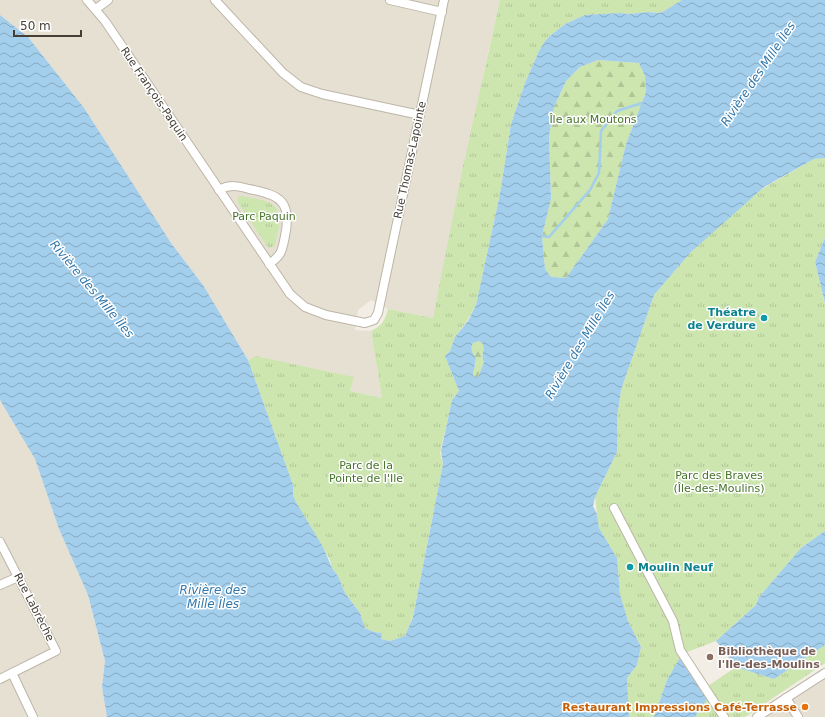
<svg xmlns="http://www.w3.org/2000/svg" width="825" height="717" font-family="'DejaVu Sans',sans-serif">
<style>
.residential{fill:#e6e0d3}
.grass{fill:url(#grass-tufts)}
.forest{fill:url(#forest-firs)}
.water{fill:url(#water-waves);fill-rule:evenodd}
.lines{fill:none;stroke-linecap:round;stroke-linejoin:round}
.stream{stroke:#a3cfed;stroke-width:2.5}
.street-casing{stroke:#bdb6a8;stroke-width:10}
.street{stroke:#fff;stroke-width:8}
.culture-dot{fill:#0f9aa8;stroke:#fff;stroke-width:1.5}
.education-dot{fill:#8d6e63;stroke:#fff;stroke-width:1.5}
.food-dot{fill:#e8710a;stroke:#fff;stroke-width:1.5}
.labels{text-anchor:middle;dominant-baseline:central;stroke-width:3;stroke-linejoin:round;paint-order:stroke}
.street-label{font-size:11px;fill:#443e35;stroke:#fff}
.park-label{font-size:11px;fill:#46742a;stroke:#fff}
.culture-label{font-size:11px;font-weight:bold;fill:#0d838f;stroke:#fff;text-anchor:end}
.education-label{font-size:11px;font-weight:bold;fill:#785e54;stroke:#fff;text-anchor:start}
.food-label{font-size:11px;font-weight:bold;fill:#c56008;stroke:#fff;text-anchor:end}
.water-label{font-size:12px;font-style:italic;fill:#3278ac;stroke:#fff}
</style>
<defs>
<pattern id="grass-tufts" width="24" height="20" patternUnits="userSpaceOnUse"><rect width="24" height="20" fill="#cde5af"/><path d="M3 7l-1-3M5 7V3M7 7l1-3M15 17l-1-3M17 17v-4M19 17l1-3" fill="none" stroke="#b1c697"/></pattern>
<pattern id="forest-firs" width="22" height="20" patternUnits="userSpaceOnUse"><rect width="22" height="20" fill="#cde5af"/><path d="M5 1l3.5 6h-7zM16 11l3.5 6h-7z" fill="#b1c697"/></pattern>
<pattern id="water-waves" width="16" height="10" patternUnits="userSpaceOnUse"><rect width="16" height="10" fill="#a3cfed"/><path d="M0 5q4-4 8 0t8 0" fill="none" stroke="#86a9c1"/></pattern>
</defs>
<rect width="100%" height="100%" fill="#f2eee5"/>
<!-- residential -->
<g class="residential">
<path d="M0,0H500L487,57L433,318L388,309L371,300L358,310L355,330L371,331L382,398L350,391L353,377L256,356L248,360L203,285L171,243L28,37L0,15Z"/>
<path d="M0,400L35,459L59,529L88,595L105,661L102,687L107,717H0Z"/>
<path d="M825,676V717H765L789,698Z"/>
</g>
<!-- grass -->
<g class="grass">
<path d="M500,0H682L664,11L659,13L648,12L629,14L620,13L585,15L565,24L551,35L545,41L539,51L525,83L511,124L500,194L476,305L467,321L455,337L450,351L445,356L459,391L452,400L440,453L443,464L413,616L405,636L390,641L381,639L382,633L374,632L365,628L360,613L345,593L338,576L332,568L330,560L296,502L293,495V485L248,360L256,356L354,377L350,391L382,398L371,331C382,326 385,320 388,309L433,318L461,176Z"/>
<path d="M825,158V238L815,262L825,304V531L801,548L759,597L756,605L716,641L682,654L667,680L654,717H629L627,678L637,665L641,647L628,621L620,594L617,558L599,528L595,497L617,452V418L621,390L654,295L691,252L755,193L814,159Z"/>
<path d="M242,196C255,199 278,199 280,218C280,226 276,237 275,246L269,248L267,246L238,203V197Z"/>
<path d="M825,645V663L745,717H695L700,710L705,688L736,667L774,679Z"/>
</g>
<!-- forest -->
<g class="forest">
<path d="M598,60L639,63L645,76L646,92L626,144L608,219L566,278L551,277L545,269L542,236L551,199L549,136L554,107L566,81L580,67Z"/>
<path d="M479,341L482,343C486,349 480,355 484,362L478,377H475L473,375L476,358C472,353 470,348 473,343Z"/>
</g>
<!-- water -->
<g class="water">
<path d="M682,0H825V158L814,159L764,187L691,252L654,295L621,390L617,418V452L595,497L593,506L597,514L599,528L617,558L620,594L628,621L641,647L637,665L627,678L629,717H107L102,687L105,661L88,595L59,529L35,459L0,400V15L28,37L84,108L171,243L203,285L248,360L293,485V495L296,502L323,547L332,568L338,576L345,593L360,613L365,628L374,632L382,633L381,639L390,641L405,636L413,617L443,464L441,451L452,400L459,391L445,356L450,351L455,337L468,321L476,305L500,194L511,124L525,83L539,51L545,41L551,35L565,24L585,15L620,13L629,14L648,12L659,13L664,11ZM598,60L639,63L645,76L646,92L626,144L608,219L566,278L551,277L545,269L542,236L551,199L549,136L554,107L566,81L580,67ZM479,341L482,343C486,349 480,356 484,362L478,377H475L473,375L476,358C472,353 470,348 473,343Z"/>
<path d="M825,238V303L815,262Z"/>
<path d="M825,531V645L774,679L736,667L716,641L756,605L759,597L801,548Z"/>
<path d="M682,654L710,695L695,717H654L667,680Z"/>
</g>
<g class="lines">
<!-- stream -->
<path class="stream" d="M542,236L549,237L590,190L599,173L601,131L617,111L642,103"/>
<!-- street casing -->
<g class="street-casing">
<g id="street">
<path d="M87,0L105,21L290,294L305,307L326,315L365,323L374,320L378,313L444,0"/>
<path d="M215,0L283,73L301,87L322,94L420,115"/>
<path d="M390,0L442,12"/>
<path d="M96,9L108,0"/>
<path d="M219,190C230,184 238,186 249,189C281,195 292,202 285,236C282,251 282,255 269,264"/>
<path d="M614,508L673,621L680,650L724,717"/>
<path d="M0,542L56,651L0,679"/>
<path d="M0,585L18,577"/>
<path d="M12,673L33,717"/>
<path d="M786,698L798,717"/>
<path d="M757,717L825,673"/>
</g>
</g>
<!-- street -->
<use href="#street" class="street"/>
</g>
<!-- markers -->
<g class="culture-dot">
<circle cx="764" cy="318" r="4"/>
<circle cx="630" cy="567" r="4"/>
</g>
<circle class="education-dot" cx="710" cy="657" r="4"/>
<circle class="food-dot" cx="805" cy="707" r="4"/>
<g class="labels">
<!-- street labels -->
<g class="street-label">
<text transform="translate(154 94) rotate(56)">Rue François-Paquin</text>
<text transform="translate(410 160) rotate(-78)">Rue Thomas-Lapointe</text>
<text transform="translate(34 607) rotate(63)">Rue Labrèche</text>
</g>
<!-- park labels -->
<g class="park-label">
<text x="593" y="119">Île aux Moutons</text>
<text x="264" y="216">Parc Paquin</text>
<text x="366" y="465">Parc de la<tspan x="366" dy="13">Pointe de l'Ile</tspan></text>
<text x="719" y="475">Parc des Braves<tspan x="719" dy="13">(Île-des-Moulins)</tspan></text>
</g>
<!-- culture labels -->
<g class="culture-label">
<text x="756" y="312">Théatre<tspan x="756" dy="13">de Verdure</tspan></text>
<text x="638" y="567" text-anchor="start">Moulin Neuf</text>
</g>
<!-- education labels -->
<g class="education-label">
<text x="718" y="651">Bibliothèque de<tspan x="718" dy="13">l'Ile-des-Moulins</tspan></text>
</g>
<!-- food labels -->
<g class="food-label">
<text x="797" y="707">Restaurant Impressions Café-Terrasse</text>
</g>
<!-- water labels -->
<g class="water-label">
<text transform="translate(758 74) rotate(-56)">Rivière des Mille Îles</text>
<text transform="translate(92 289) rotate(50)">Rivière des Mille Îles</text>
<text transform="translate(580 345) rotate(-59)">Rivière des Mille Îles</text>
<text x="213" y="590">Rivière des<tspan x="213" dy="14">Mille Îles</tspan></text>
</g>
</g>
<!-- scale -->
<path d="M14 30v6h67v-6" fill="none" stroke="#443e35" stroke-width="2"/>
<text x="20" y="30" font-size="12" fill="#443e35" stroke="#ffffff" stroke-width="3" paint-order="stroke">50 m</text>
</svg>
